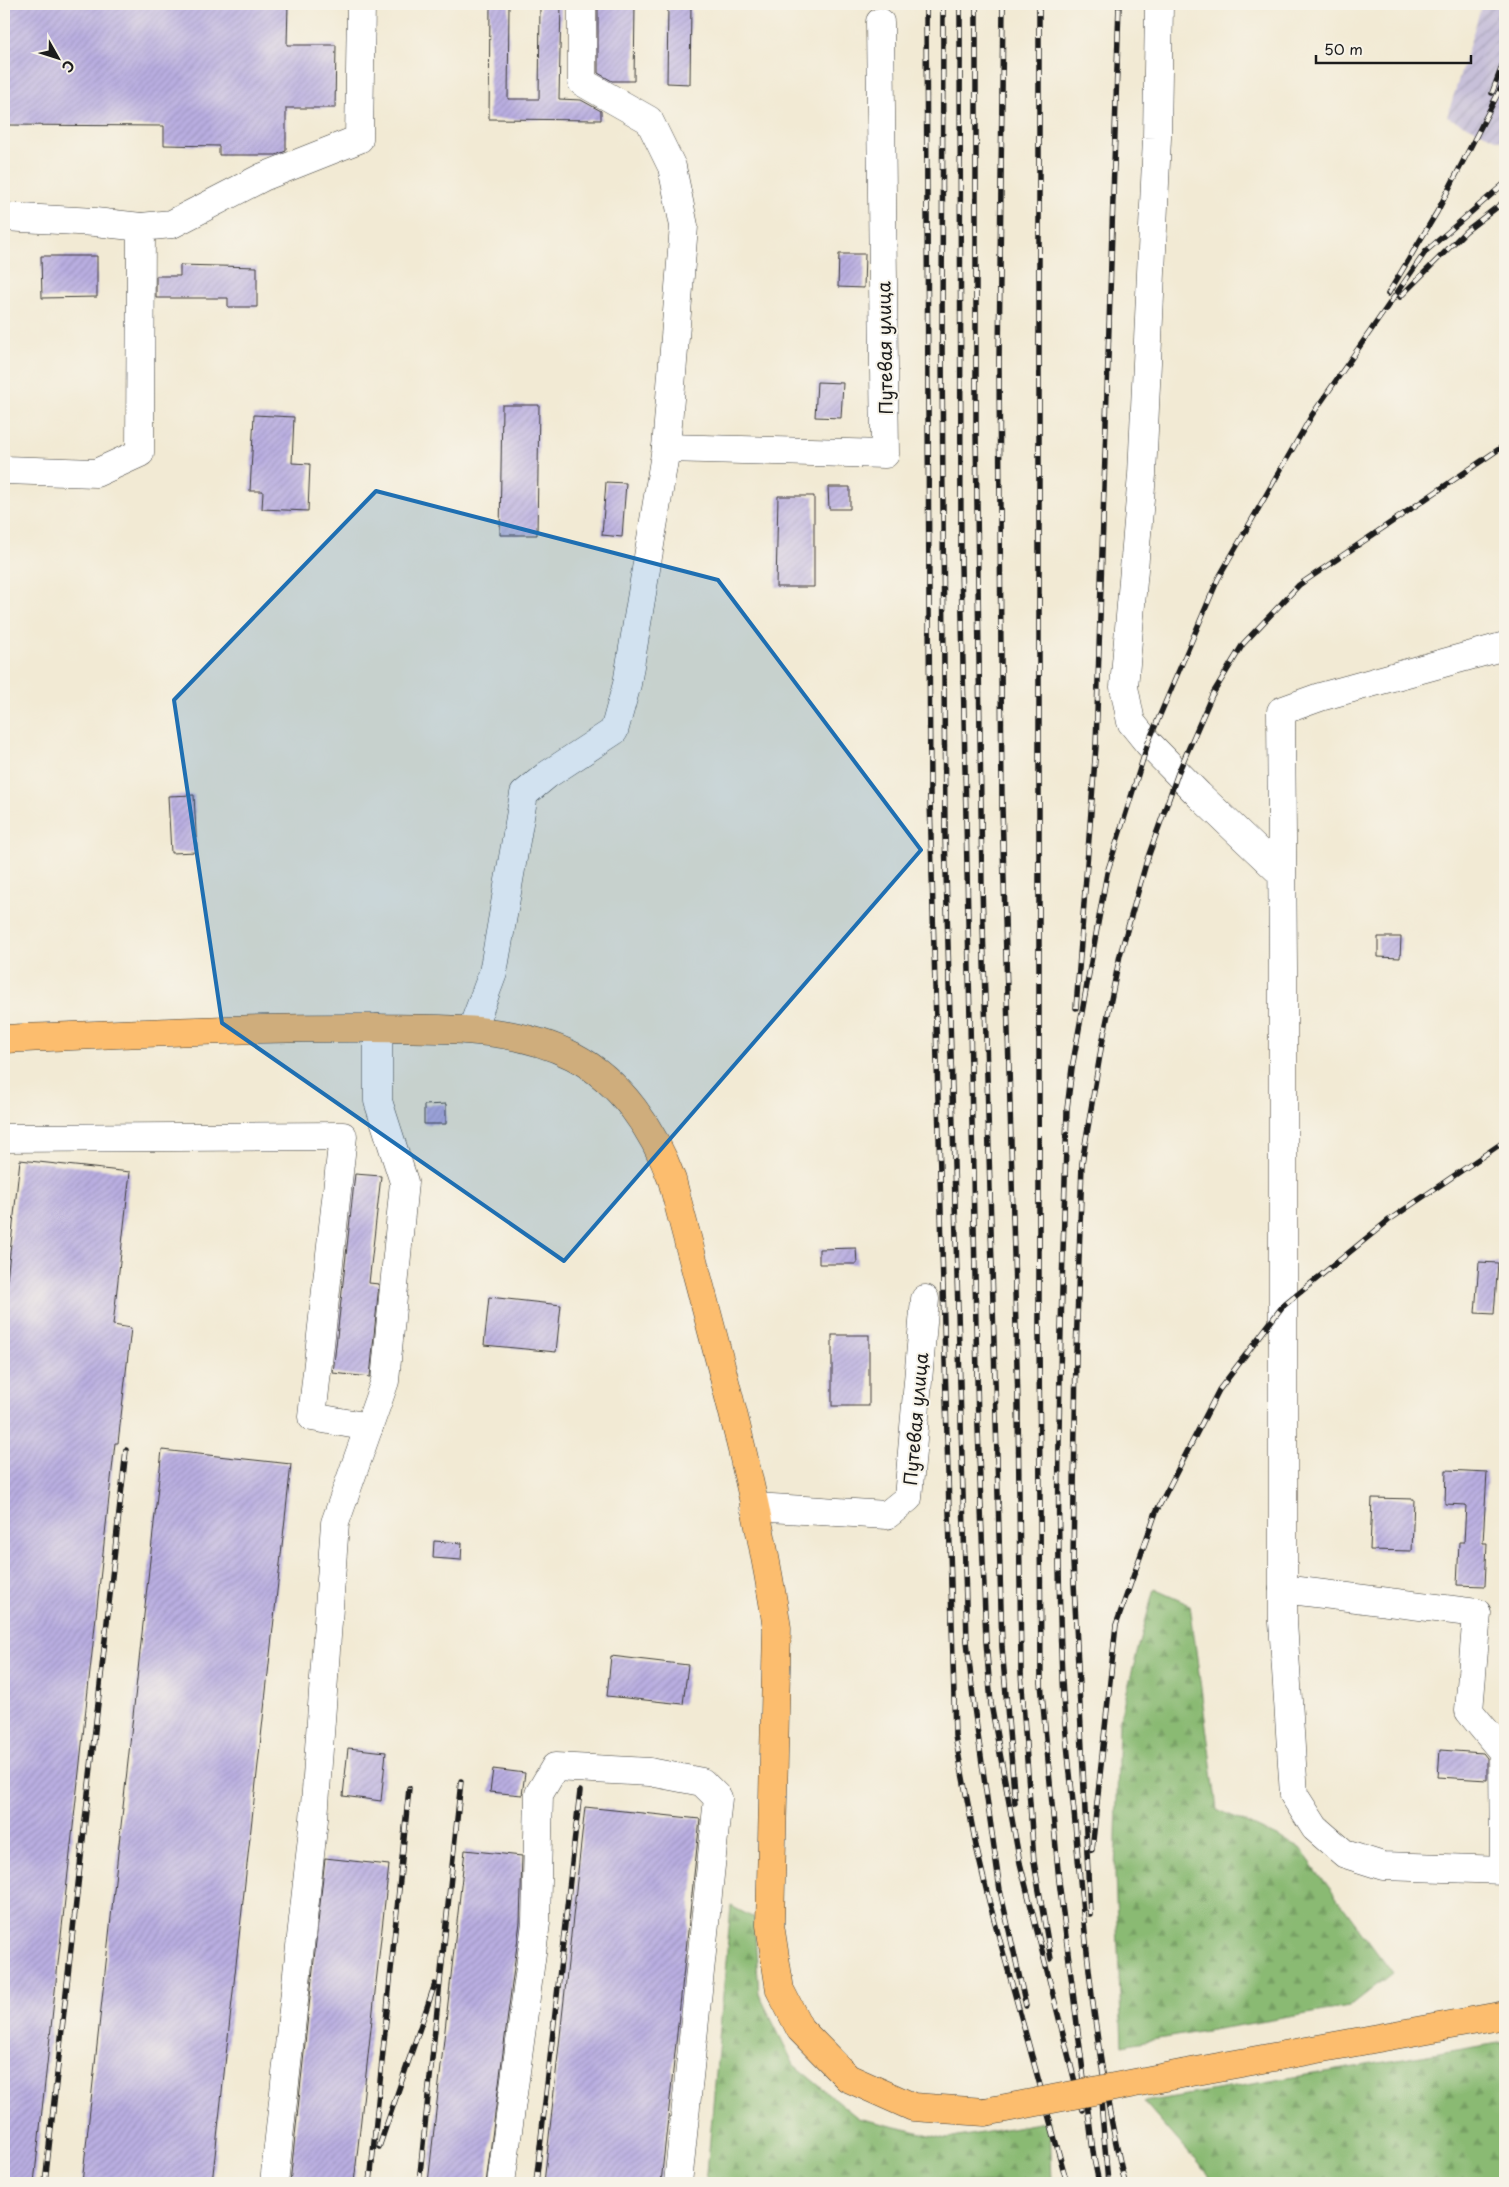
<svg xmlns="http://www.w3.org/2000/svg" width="1509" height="2187" font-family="'Playpen Sans',sans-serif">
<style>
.industrial{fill:url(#industrial-furrows)}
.forest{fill:url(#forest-firs);stroke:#536b48}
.building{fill:url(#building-hatch)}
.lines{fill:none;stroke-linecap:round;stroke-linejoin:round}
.minor-casing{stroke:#3c3b38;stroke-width:29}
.major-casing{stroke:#3c3b38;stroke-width:29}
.minor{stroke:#fff;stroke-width:28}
.major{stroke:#fcbd6e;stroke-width:28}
.rail-casing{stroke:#1c1c1c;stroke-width:5.5}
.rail{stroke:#f7f3e8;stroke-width:4;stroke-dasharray:11;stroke-linecap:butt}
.major-bridge-casing{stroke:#3c3b38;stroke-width:29;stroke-linecap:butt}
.major-bridge{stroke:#fcbd6e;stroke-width:28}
.marked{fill:#1f6fb2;fill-opacity:0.2;stroke:#1f6fb2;stroke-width:4;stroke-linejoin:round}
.labels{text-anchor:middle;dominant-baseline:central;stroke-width:4;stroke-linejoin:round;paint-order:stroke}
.street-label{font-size:18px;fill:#1c1c1c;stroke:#f7f3e8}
</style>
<defs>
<pattern id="industrial-furrows" width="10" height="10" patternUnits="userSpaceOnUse" patternTransform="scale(1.25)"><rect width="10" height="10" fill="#c7c0d9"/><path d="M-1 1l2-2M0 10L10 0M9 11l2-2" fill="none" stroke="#aaa4ba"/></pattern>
<pattern id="forest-firs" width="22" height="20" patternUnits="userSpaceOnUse" patternTransform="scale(1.25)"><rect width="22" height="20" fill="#8aba73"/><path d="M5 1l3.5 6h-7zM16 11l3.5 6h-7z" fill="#769f63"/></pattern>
<pattern id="building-hatch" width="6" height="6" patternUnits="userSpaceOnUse" patternTransform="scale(1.25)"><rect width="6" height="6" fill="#b9aee1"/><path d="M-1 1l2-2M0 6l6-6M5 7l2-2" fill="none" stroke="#9e95c0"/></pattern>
</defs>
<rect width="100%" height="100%" fill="#f7f3e8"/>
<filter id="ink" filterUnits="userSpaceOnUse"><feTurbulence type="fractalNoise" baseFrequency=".02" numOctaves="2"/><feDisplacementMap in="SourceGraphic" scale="10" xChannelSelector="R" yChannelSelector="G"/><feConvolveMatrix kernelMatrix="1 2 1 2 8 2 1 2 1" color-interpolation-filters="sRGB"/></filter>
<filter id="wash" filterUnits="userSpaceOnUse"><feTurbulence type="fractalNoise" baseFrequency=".0096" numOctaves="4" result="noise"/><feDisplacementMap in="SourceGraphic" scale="20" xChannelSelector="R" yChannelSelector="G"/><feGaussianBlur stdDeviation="1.12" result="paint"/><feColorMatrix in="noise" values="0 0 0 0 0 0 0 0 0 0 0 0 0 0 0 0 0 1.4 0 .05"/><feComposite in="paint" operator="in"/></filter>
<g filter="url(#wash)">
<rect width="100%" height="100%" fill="#f2ead4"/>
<!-- industrial -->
<path class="industrial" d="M1482,4H1505V143L1447,117Z"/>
<!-- forest -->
<g class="forest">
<path d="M1154,1589L1190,1605L1217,1809L1300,1848L1392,1973L1349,2007L1122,2045L1115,1875L1119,1721Z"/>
<path d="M731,1906L754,1918L759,1994L794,2065L858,2118L947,2139L1050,2121L1052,2183H706Z"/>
<path d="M1505,2042V2183H1215L1144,2102Z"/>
</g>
<g id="blocks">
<!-- building -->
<g class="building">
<path d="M4,4H288L287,45H336L335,108H286V151L276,155H219V146L164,145V126L6,125L7,105H4Z"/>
<path d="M490,4H509L508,99H539L540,4H561L559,99L581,100L601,111V120L489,119Z"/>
<path d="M598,4H635L634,81H612L598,73Z"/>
<path d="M668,4H691L690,84L667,83Z"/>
<path d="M839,254H865L864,288L838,287Z"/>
<path d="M41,256H97V297L42,298Z"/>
<path d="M180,265L257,267V307H228V298H156V276H180Z"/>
<path d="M817,382L843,383L841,418L815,417Z"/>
<path d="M502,405H539L537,535H500Z"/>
<path d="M254,415L294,417L292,463L310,464L308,511L262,509L263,491H250Z"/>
<path d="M606,482L626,483L622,537L602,535Z"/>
<path d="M828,487H850V509H829Z"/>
<path d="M778,496H814V587H776Z"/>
<path d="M194,795L197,852L171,853L168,796Z"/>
<path d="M1378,937H1401L1400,958L1378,957Z"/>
<path d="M446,1104V1124H424V1105Z"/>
<path d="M20,1160L130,1172L113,1325L131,1328L118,1443H115L34,2183H4V1308Z"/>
<path d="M355,1174L381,1176L369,1283L379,1284L370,1377L333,1373Z"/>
<path d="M856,1248L857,1264H819V1249Z"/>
<path d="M1479,1262L1498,1263L1494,1314L1475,1313Z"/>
<path d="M489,1297L561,1305L556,1352L484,1345Z"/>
<rect x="832" y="1335" width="37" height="71"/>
<path d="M162,1450L291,1464L212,2183H82Z"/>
<path d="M1446,1470L1487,1472L1483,1543H1487L1485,1586L1457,1585L1459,1542H1464L1466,1505L1445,1504Z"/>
<path d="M1372,1498L1414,1499L1412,1551L1370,1550Z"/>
<path d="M434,1541L462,1543L461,1560L433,1558Z"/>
<path d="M611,1656L688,1665L683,1704L607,1696Z"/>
<path d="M348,1748L386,1752L381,1801L343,1796Z"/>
<path d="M1440,1750L1483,1753L1487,1758V1780L1438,1777Z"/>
<path d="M493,1769L525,1773L522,1795L490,1792Z"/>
<path d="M585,1807L700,1819L661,2183H544Z"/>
<path d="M465,1850L522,1856L520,1922L486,2183H428Z"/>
<path d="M325,1858L389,1865L354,2183H290Z"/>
</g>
</g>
</g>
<g filter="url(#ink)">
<use href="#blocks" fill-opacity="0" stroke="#3c3b38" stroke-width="1"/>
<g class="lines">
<!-- minor casing -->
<g class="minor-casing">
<g id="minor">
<path d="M1159,4L1157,138L1142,475L1124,687L1131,722L1148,743L1199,795L1281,873"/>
<path d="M4,217L95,222L141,227"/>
<path d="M666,448L885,454L880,22"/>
<path d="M4,470L96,473L140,453L141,227L172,224L263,177L359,139L361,4"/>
<path d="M1505,646L1320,697L1281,711L1283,967V1622L1294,1795L1315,1828L1345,1854L1383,1866L1505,1870"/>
<path d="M472,1029L493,973L524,794L547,775L614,731L627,684L666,448L684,226L672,167L649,120L582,82V4"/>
<path d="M4,1138L343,1136L312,1417L369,1427"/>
<path d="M754,1507L887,1515L908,1498L925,1299"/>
<path d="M1283,1589L1477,1613L1469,1711L1503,1752L1504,1870"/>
<path d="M274,2183L314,1819L335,1523L385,1381L404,1182L378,1101V1028"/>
<path d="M501,2183L536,1923L539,1794L555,1767L650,1772L702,1782L718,1798L678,2183"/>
</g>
</g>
<!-- major casing -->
<g class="major-casing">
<g id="major">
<path d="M4,1039C127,1034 250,1027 373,1028C440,1029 512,1025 573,1056C621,1081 654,1131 672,1180C710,1328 755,1477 777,1628L770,1925L780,1990L800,2029L848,2078L913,2107L985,2112"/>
<path d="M1186,2073L1505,2015"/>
</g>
</g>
<!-- minor -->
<use href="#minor" class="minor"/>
<!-- major -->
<use href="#major" class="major"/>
<!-- rail casing -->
<g class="rail-casing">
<g id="rail">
<path d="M926,4L930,798L955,1736L976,1846L989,1901L1067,2183"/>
<path d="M943,4L942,344L945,834L967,1641L974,1707L1000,1890L1026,2006"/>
<path d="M960,4L961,564L978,1427L986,1641L991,1704L1020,1863L1082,2110"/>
<path d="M976,4V429L982,885L1002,1647L1015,1803"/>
<path d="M1003,4L999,362L1002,806L1018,1403L1021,1672L1034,1862L1051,1959"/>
<path d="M1039,4V1327L1041,1683L1059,1881L1094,2159L1099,2183"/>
<path d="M1492,93L1505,58"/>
<path d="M1388,294L1437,212L1505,80"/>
<path d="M1400,297L1466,231L1505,201"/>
<path d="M1076,1008L1096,746L1119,4"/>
<path d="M1092,1850L1116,1625L1156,1512L1219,1390L1282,1307L1389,1220L1505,1141"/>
<path d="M1090,1914L1073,1562L1076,1355L1082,1163L1101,1049L1120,955L1147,860L1178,773L1212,695L1243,644L1299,585L1505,445"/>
<path d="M1100,2089L1108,2183"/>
<path d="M379,2147L435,1984"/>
<path d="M45,2183L126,1450"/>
<path d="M370,2183L409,1788"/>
<path d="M419,2183L461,1781"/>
<path d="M536,2183L580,1791"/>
<path d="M1125,2183C1097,2069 1086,1951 1076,1835C1072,1783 1064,1731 1062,1678C1054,1489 1062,1299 1067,1109L1072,1068L1107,873L1148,743L1218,579L1312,415L1426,251L1505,183"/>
</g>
</g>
<!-- rail -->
<use href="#rail" class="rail"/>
<!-- major-bridge casing -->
<g class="major-bridge-casing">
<path id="major-bridge" d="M985,2112L1186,2073"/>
</g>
<!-- major-bridge -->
<use href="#major-bridge" class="major-bridge"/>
</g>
</g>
<!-- marked area -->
<path class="marked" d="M376,491L718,580L921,850L564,1261L222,1023L174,700Z"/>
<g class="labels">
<!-- street labels -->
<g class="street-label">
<text transform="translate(884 348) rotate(-91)">Путевая улица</text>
<text transform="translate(915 1419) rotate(-85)">Путевая улица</text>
</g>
</g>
<!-- margin -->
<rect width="1509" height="2187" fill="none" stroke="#f7f3e8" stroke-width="20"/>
<!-- north arrow -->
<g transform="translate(58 58) rotate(129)" stroke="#f7f3e8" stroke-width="4" paint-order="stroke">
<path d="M0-4L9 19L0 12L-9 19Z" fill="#1c1c1c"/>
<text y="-8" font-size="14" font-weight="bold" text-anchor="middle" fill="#1c1c1c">С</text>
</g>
<!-- scale -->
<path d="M1316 55v8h155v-8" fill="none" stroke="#1c1c1c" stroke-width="2.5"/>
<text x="1324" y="55" font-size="15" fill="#1c1c1c" stroke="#f7f3e8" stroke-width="4" paint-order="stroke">50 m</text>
</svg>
